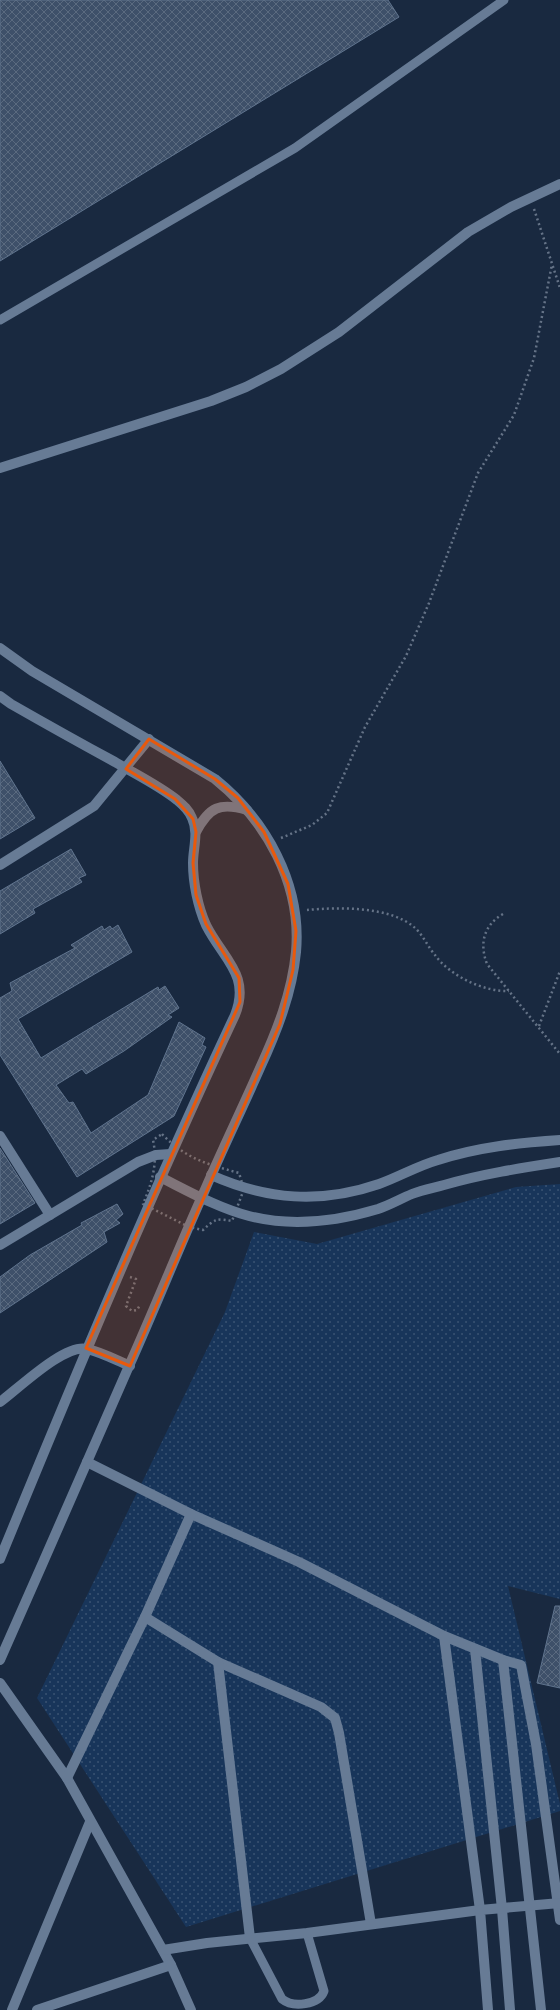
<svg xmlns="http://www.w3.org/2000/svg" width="560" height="2010" font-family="Georgia,serif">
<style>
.grass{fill:url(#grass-dots)}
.building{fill:url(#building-cross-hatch);stroke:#60748e}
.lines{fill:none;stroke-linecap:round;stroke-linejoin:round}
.path{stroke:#657387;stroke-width:2.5;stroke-dasharray:2 3;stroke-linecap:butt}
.service{stroke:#677b95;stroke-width:9}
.minor{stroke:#677b95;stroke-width:10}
.tertiary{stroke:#677b95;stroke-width:10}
.marked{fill:#e8590c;fill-opacity:0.2;stroke:#e8590c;stroke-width:3;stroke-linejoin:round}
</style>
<defs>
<pattern id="grass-dots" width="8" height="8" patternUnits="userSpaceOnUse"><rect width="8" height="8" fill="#18355a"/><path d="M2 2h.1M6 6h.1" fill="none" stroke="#395373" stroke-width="1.8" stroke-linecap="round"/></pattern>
<pattern id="building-cross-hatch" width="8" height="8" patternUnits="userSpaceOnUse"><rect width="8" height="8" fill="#3e5069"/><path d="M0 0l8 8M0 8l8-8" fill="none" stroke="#5a6a7f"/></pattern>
</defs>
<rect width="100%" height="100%" fill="#192940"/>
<!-- grass -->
<path class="grass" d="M560,1184V1599L508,1586L560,1804V1811L186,1927L37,1698L225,1312L254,1232L317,1244L516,1187Z"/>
<!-- building -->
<g class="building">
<path d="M0,0H388L399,17L0,261Z"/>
<path d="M0,761L35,818L0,839Z"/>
<path d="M71,849L86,875L79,878L82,882L33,909L35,913L0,934V891Z"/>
<path d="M118,925L132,952L18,1019L41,1058L158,987L159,990L165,986L179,1008L168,1015L172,1017L124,1051L86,1074L82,1069L56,1085L69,1103L73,1102L91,1133L148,1095L179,1022L205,1038L202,1045L206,1047L174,1116L77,1177L0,1055V998L12,991L10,983L75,948L71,945L102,926L104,930L110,926L112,929Z"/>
<path d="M0,1148L35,1203L0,1224Z"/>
<path d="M117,1204L123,1214L116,1220L120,1223L104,1232L107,1242L0,1313V1277L30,1255L82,1225L81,1223Z"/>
<path d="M555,1606H560V1688L537,1683Z"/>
</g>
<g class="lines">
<!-- path -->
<g class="path">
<path d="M534,209L560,288"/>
<path d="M281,838L312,825L327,813L365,727L406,656L429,603L478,473L514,415L534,358L552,264"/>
<path d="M307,910C338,907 391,906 415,928C423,935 428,947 435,955C450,976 484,992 509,991"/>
<path d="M503,914C484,925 479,943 487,964L560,1054"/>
<path d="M539,1026L560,971"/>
<path d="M162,1134C186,1159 207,1164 239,1173L244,1189L232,1221C216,1218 215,1219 203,1230L189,1227L143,1204C152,1183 158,1163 153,1140Z"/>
<path d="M130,1277L136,1279L126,1306L132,1311L137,1310L140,1305"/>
</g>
<!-- service -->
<g class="service">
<path d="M0,320L295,148L504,0"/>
<path d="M250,1938L282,1999C293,2008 319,2005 324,1991L307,1933"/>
</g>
<!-- minor -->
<g class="minor">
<path d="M0,865L94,806L149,739"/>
<path d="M0,1136L50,1215"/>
<path d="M211,1175C267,1200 321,1204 379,1184C399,1177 417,1166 438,1160C478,1147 518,1143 560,1140"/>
<path d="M160,1177C188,1191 218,1208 249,1216C291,1227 338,1221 378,1209C390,1205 400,1199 412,1194C422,1190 433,1188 444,1185C482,1174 521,1168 560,1162"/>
<path d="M0,1245L138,1162L156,1155L170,1154"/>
<path d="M0,1402C18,1389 65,1343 87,1349C101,1352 116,1360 130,1366"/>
<path d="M87,1462L191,1514L299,1562L444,1636L503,1660L521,1665L536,1744L560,1920"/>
<path d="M145,1617L218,1662L321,1707L335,1718L339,1733L371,1924"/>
<path d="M475,1649L502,1909L510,2010"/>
<path d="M503,1660L541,2010"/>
<path d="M218,1662L250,1938"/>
<path d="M0,1683L67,1778L171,1965L191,2010"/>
<path d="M67,1778L145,1617L191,1514"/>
<path d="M163,1950L207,1943L307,1933L480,1910L444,1636"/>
<path d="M12,2010L90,1822"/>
<path d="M37,2010L171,1965"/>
<path d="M488,2010L480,1910L560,1903"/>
</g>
<!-- tertiary -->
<g class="tertiary">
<path d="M0,468L211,401L246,387L281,369L339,332L468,232L511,207L560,184"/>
<path d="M0,648L32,671L215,779C266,820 302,884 296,952C292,993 277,1031 260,1068C242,1109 222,1150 204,1192C178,1250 155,1308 129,1366C87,1464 43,1562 0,1660"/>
<path d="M0,696L11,704C46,724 80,743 115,762C135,774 158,785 177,800C183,805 189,810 192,818C199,833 193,848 193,863C193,883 198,907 206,925C223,959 251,975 235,1015C151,1194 75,1376 0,1559"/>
<path d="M196,832C209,807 220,802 247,810"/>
</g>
</g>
<!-- marked area -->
<path class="marked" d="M149,739L215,779L238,798L264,832L288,884L296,931L293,970L280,1024L130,1366L86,1348L240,1002L239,978L206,924L196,895L193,863L196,832L193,819L175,799L126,769Z"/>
</svg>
